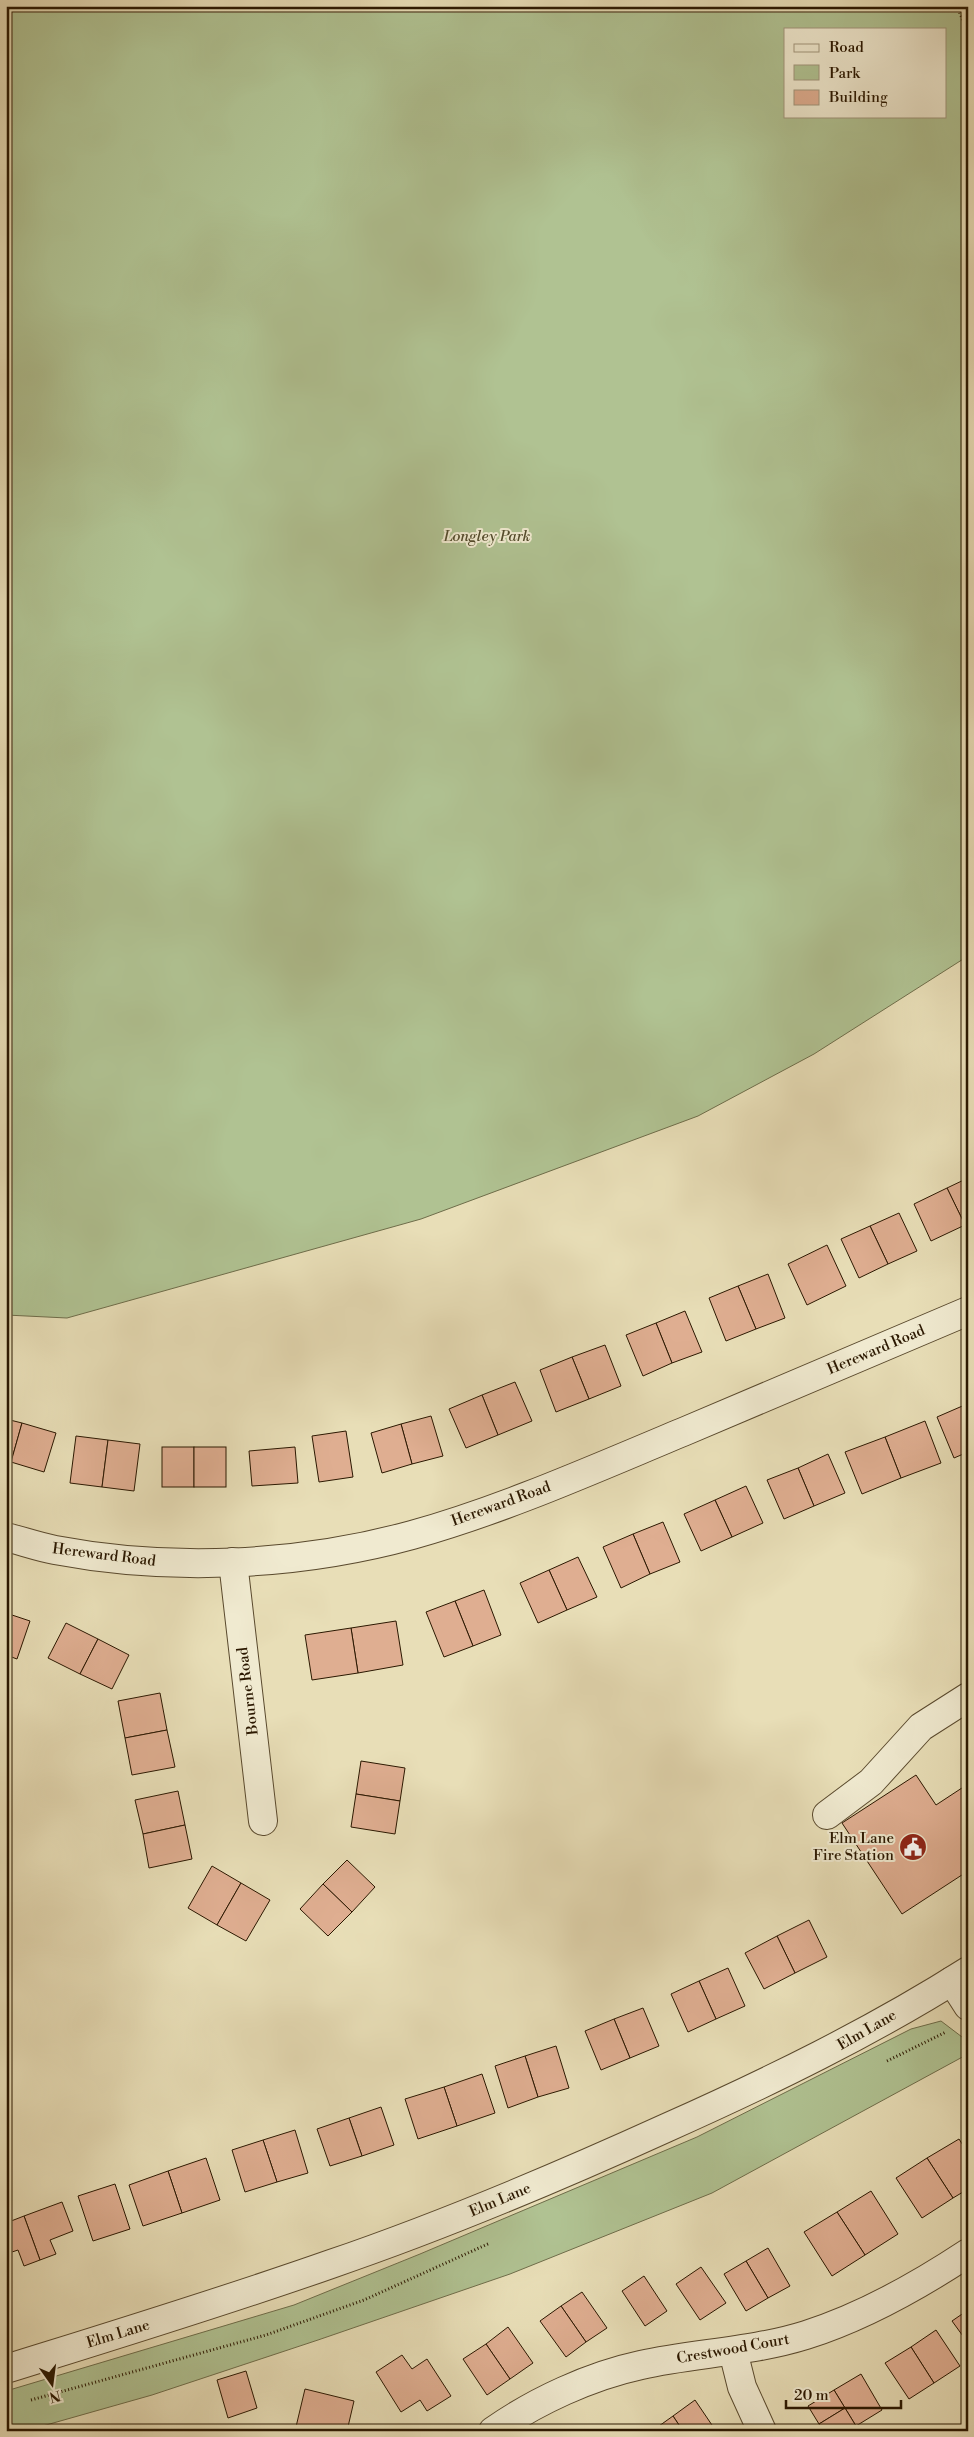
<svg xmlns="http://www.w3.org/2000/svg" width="974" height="2437" font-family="'Libre Bodoni',serif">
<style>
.green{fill:#b0c292;stroke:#6e6d4a;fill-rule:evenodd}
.building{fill:#dfae91;stroke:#2b1801}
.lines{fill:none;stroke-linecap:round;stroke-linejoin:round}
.minor-casing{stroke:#5a4a2e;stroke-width:30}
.path{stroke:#2b1801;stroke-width:3;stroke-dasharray:1 2.5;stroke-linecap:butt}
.minor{stroke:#f0ead0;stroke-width:28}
.labels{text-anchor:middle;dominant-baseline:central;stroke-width:4;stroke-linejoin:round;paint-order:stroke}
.park-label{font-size:15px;font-style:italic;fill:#534b2c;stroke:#f0ead0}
.street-label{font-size:15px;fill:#2b1801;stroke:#f0ead0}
.poi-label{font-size:15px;fill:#2b1801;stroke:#f0ead0;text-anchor:end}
</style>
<rect width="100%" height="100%" fill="#e8deb7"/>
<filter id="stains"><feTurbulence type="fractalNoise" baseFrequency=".004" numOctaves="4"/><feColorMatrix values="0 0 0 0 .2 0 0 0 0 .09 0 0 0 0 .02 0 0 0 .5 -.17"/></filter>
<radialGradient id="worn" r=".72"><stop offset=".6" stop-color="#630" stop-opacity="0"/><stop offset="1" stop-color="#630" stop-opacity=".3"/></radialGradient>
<!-- green -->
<g class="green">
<path d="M6,6H968V956L814,1054L698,1116L421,1219L67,1318L6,1315ZM785,29H945V116H785Z"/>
<path d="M941,2021L966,2040L968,2054L712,2193L510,2274L318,2340L152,2395L25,2431H6V2391L294,2305L420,2254L697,2137L911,2029Z"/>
</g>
<!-- building -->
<g class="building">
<path d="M968,1178V1223L965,1225L947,1188Z"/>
<path d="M947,1188L965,1225L931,1241L914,1204Z"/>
<path d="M899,1213L917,1251L888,1264L870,1226Z"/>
<path d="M870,1226L888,1264L859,1278L841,1239Z"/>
<path d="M827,1245L846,1286L807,1305L788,1264Z"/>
<path d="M768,1274L785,1318L756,1329L738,1286Z"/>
<path d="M738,1286L756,1329L726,1341L709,1298Z"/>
<path d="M685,1311L702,1352L672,1363L656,1323Z"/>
<path d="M656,1323L672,1363L643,1376L626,1335Z"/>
<path d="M605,1345L621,1386L589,1399L572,1357Z"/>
<path d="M572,1357L589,1399L556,1412L540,1370Z"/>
<path d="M515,1382L532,1421L498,1435L482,1395Z"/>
<path d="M482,1395L498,1435L466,1448L449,1409Z"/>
<path d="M967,1404L968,1452L954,1458L937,1417Z"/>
<path d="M431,1416L443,1456L412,1464L401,1424Z"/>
<path d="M6,1419L22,1423L11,1462L6,1460Z"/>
<path d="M925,1421L941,1463L901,1478L885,1437Z"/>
<path d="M22,1423L56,1433L44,1472L11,1462Z"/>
<path d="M401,1424L412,1464L382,1473L371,1433Z"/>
<path d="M346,1431L353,1477L319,1482L312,1436Z"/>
<path d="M76,1436L108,1440L102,1487L70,1483Z"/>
<path d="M885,1437L901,1478L862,1494L845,1452Z"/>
<path d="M108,1440L140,1444L134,1491L102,1487Z"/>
<rect x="162" y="1447" width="32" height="40"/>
<rect x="194" y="1447" width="32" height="40"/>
<path d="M295,1447L298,1483L252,1486L249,1451Z"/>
<path d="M828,1454L845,1493L814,1506L798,1468Z"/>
<path d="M798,1468L814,1506L784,1519L767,1480Z"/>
<path d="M746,1486L763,1523L732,1537L715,1500Z"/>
<path d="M715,1500L732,1537L701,1551L684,1514Z"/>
<path d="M663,1522L680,1562L650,1574L633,1534Z"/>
<path d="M633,1534L650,1574L621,1588L603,1547Z"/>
<path d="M578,1557L597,1597L567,1610L549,1570Z"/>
<path d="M549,1570L567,1610L538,1623L520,1583Z"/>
<path d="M484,1590L501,1635L473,1646L455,1601Z"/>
<path d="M455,1601L473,1646L444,1657L426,1612Z"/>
<path d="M6,1613L30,1621L17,1659L6,1655Z"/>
<path d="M396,1621L403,1665L358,1673L351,1628Z"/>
<path d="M66,1623L98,1639L80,1674L48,1658Z"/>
<path d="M351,1628L358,1673L312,1680L305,1635Z"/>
<path d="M98,1639L129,1655L112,1689L80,1674Z"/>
<path d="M160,1693L167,1730L125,1738L118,1701Z"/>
<path d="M167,1730L175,1767L132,1775L125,1738Z"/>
<path d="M361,1761L405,1768L400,1801L356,1794Z"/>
<path d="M916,1775L936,1805L968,1784V1871L902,1914L842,1823Z"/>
<path d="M178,1791L185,1825L143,1834L135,1800Z"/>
<path d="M356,1794L400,1801L395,1834L351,1827Z"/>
<path d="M185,1825L192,1859L149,1868L143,1834Z"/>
<path d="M347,1860L375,1887L352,1912L323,1884Z"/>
<path d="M212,1866L241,1883L217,1925L188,1908Z"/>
<path d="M241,1883L270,1900L246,1941L217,1925Z"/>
<path d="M323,1884L352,1912L328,1936L300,1909Z"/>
<path d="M809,1920L827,1957L795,1973L777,1936Z"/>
<path d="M777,1936L795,1973L764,1989L745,1953Z"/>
<path d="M728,1968L745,2006L716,2019L699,1981Z"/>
<path d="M699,1981L716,2019L688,2032L671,1994Z"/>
<path d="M643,2008L659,2046L630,2058L614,2019Z"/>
<path d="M614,2019L630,2058L601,2070L585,2031Z"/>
<path d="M556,2046L569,2088L538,2097L525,2056Z"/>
<path d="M525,2056L538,2097L508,2108L495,2066Z"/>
<path d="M482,2074L495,2113L457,2126L444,2087Z"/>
<path d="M444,2087L457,2126L418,2139L405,2099Z"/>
<path d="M381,2107L394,2145L362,2156L349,2118Z"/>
<path d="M349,2118L362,2156L330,2166L317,2129Z"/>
<path d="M295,2130L308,2173L277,2182L263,2140Z"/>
<path d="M959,2139L968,2153V2189L953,2198L927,2158Z"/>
<path d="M263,2140L277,2182L245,2192L232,2150Z"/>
<path d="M206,2158L220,2200L182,2213L168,2171Z"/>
<path d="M927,2158L953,2198L922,2218L896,2178Z"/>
<path d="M168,2171L182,2213L143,2226L129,2185Z"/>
<path d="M115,2184L130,2229L93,2241L78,2196Z"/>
<path d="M871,2191L898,2234L865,2255L837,2212Z"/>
<path d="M62,2202L73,2231L50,2240L56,2254L40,2260L24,2216Z"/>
<path d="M837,2212L865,2255L832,2276L804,2232Z"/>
<path d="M24,2216L40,2260L24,2266L18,2250L6,2254V2223Z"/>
<path d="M768,2248L790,2286L768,2298L746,2261Z"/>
<path d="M746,2261L768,2298L746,2311L724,2274Z"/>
<path d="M701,2267L726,2303L700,2320L676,2284Z"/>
<path d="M644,2276L667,2311L645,2326L622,2291Z"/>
<path d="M582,2292L607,2328L586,2342L561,2306Z"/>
<path d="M561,2306L586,2342L566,2357L540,2321Z"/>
<path d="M968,2310V2343L952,2321Z"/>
<path d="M508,2327L533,2363L510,2379L486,2344Z"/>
<path d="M936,2330L960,2366L934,2383L911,2347Z"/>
<path d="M486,2344L510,2379L487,2395L463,2359Z"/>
<path d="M911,2347L934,2383L909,2399L885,2363Z"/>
<path d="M402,2355L412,2369L427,2359L451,2396L427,2411L420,2400L401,2412L376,2372Z"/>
<path d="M246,2371L257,2408L228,2418L217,2380Z"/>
<path d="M861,2374L882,2410L856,2426L834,2390Z"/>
<path d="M305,2389L354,2401L347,2431H295Z"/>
<path d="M834,2390L845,2408L819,2424L808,2406Z"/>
<path d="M695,2400L716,2431H683L673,2416Z"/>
<path d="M845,2408L856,2426L847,2431H824L819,2424Z"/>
<path d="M673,2416L683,2431H652Z"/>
</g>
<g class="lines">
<!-- minor casing -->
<g class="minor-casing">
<g id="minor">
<path d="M6,1537C22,1541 39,1547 55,1550C171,1572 299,1566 412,1535C505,1509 594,1469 683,1432C778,1391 873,1351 968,1311"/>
<path d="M233,1562L263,1821"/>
<path d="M827,1815L871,1782L921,1727L968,1697"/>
<path d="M952,1981L968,2006"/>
<path d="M733,2351L742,2387L762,2431"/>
<path d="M6,2369C115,2335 223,2302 331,2264C445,2225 556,2178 666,2128C769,2082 872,2032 968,1971"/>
<path d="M493,2431C536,2401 590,2376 641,2365C695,2353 752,2352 806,2335C863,2317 918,2286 968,2253"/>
</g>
</g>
<!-- path -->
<g class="path">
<path d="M957,6L968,33"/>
<path d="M887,2061L946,2032"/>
<path d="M31,2400L266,2335L364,2300L490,2243"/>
</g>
<!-- minor -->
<use href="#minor" class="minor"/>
</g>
<!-- icons -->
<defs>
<g id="civic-disc" transform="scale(1.4375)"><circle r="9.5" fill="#8f2418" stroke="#f0ead0"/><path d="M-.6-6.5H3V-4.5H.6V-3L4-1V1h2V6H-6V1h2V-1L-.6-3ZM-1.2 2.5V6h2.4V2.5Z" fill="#fff"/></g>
</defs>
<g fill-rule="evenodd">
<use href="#civic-disc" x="913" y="1847"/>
</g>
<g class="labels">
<!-- park labels -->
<g class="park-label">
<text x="487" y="536">Longley Park</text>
</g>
<!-- street labels -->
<g class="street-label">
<text transform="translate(876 1350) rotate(-23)">Hereward Road</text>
<text transform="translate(501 1504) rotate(-20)">Hereward Road</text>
<text transform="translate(104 1555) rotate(7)">Hereward Road</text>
<text transform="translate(248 1691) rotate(-97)">Bourne Road</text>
<text transform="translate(867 2030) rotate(-30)">Elm Lane</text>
<text transform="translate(500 2200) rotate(-23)">Elm Lane</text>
<text transform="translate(118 2334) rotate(-17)">Elm Lane</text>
<text transform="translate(733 2349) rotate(-10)">Crestwood Court</text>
</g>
<!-- poi labels -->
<g class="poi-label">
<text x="894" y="1838">Elm Lane<tspan x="894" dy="17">Fire Station</tspan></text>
</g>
</g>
<!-- margin -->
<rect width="974" height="2437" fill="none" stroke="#e8deb7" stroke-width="25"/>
<rect x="8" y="8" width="959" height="2422" fill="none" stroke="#2b1801" stroke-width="2.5"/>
<rect x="12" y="12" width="949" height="2412" fill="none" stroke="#2b1801"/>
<!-- legend -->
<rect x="784" y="28" width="162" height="90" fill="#f0ead0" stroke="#a1967d"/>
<rect x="794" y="44" width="25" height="8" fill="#f0ead0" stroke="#a1967d"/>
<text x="829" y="52" font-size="15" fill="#2b1801">Road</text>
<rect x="794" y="65" width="25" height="15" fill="#b0c292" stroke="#a1967d"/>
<text x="829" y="78" font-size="15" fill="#2b1801">Park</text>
<rect x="794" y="90" width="25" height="15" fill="#dfae91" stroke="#a1967d"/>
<text x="829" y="102" font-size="15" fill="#2b1801">Building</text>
<!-- north arrow -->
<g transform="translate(52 2384) rotate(166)" stroke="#f0ead0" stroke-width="4" paint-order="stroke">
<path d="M0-4L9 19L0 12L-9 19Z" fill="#2b1801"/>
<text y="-8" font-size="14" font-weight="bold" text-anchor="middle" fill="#2b1801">N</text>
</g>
<!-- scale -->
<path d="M786 2400v8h115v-8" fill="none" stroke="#2b1801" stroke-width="2.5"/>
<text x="794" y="2400" font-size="15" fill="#2b1801" stroke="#f0ead0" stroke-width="4" paint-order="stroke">20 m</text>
<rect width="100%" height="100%" filter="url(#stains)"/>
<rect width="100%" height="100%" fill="url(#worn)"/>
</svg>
